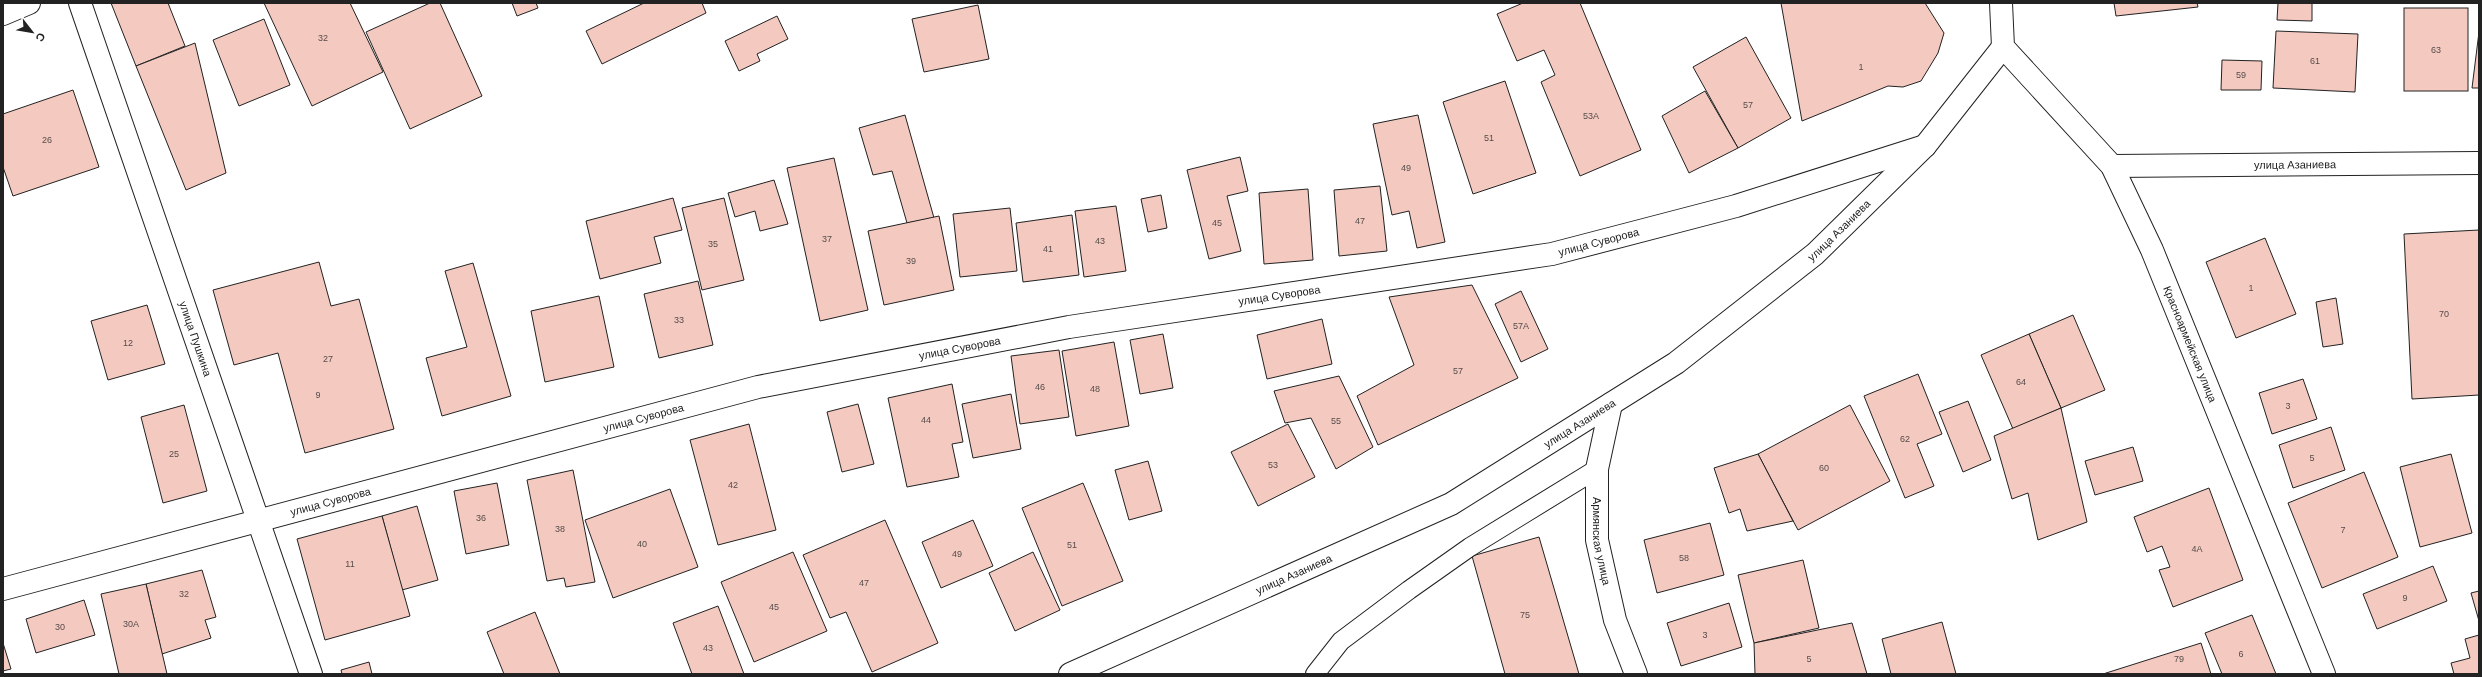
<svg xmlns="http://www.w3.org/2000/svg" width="2482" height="677" font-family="Helvetica,sans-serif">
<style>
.building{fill:#f3c9c0;stroke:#222}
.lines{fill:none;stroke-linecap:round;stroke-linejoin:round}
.service-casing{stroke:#222;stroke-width:20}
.minor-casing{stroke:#222;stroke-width:24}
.tertiary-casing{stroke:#222;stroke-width:24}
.service{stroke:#fff;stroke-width:18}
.minor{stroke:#fff;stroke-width:22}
.tertiary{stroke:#fff;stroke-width:22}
.labels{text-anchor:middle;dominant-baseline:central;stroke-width:3;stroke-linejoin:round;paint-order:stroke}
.number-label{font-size:9px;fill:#564c4a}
.street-label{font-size:11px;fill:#222;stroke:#fff}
</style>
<rect width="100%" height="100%" fill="#fff"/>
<!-- building -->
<g class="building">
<path d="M111,3H168L185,46L136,66Z"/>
<path d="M264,3H350L383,72L312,106Z"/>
<path d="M430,3H440L482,96L410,129L366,32Z"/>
<path d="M512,3H536L538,8L517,16Z"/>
<path d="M644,3H702L706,13L602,64L586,31Z"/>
<path d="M1523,3H1580L1641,150L1580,176L1541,82L1555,75L1544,50L1517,61L1497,14Z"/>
<path d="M1781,3H1925L1944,33L1938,53L1921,81L1903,87L1888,86L1802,121Z"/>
<path d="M2114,3H2197L2198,7L2116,16Z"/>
<path d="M2278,3H2312V21L2277,20Z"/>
<path d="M978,5L989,59L924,72L912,19Z"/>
<rect x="2404" y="8" width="64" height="83"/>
<path d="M777,16L788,39L757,54L760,61L739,71L725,41Z"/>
<path d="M264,19L290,85L239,106L213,40Z"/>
<path d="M2276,31L2358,34L2355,92L2273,88Z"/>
<path d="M2479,32V88H2472Z"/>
<path d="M1746,37L1791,118L1738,148L1693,67Z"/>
<path d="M195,43L226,173L186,190L136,66Z"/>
<path d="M2222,60L2262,61L2261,90H2221Z"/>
<path d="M1505,81L1536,173L1473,194L1443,102Z"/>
<path d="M73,90L99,167L13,196L3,167V114Z"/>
<path d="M1705,91L1738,148L1689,173L1662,116Z"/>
<path d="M905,115L934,218L907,223L892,171L873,175L859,128Z"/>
<path d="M1418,115L1445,242L1417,248L1409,211L1392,215L1373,124Z"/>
<path d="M1240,157L1248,191L1227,196L1241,251L1209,259L1187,170Z"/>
<path d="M834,158L868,310L820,321L787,168Z"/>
<path d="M774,180L788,224L760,231L755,211L735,217L728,193Z"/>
<path d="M1380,186L1387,251L1339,256L1334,190Z"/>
<path d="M1308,189L1313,260L1264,264L1259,193Z"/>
<path d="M1161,195L1167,228L1148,232L1141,199Z"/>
<path d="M673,198L682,230L654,237L661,263L600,279L586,221Z"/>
<path d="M724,198L744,280L702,290L682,208Z"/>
<path d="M1116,206L1126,271L1084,277L1075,211Z"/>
<path d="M1010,208L1017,271L960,277L953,214Z"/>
<path d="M1072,215L1079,275L1023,282L1016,223Z"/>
<path d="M939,216L954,290L884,305L868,231Z"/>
<path d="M2479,230V395L2412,399L2404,234Z"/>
<path d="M2265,238L2296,314L2236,338L2206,262Z"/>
<path d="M319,262L331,306L359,299L394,429L305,453L278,353L234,365L213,290Z"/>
<path d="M473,263L511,396L442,416L426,358L467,347L445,271Z"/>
<path d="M698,281L713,345L659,358L644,294Z"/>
<path d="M1472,285L1518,378L1378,445L1357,396L1414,365L1389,297Z"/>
<path d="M1521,291L1548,349L1521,362L1495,304Z"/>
<path d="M599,296L614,367L545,382L531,311Z"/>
<path d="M2336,298L2343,344L2323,347L2316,302Z"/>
<path d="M147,305L165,364L108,380L91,321Z"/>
<path d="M2073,315L2105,390L2061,408L2029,334Z"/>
<path d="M1322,319L1332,364L1267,379L1257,335Z"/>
<path d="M1163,334L1173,388L1140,394L1130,340Z"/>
<path d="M2029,334L2061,408L2013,429L1981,355Z"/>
<path d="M1114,342L1129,426L1076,436L1062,351Z"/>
<path d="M1059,350L1069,417L1020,424L1011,356Z"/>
<path d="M1918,374L1942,434L1917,444L1934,486L1905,498L1864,396Z"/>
<path d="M1339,376L1373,447L1336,469L1311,418L1285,423L1274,391Z"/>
<path d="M2303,379L2317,419L2272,434L2259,393Z"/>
<path d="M952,384L963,442L952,444L959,477L907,487L888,398Z"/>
<path d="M1011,394L1021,449L973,458L962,404Z"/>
<path d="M1968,401L1991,460L1963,472L1939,412Z"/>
<path d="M858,404L874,464L842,472L827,412Z"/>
<path d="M184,405L207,491L163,503L141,417Z"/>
<path d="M1850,405L1890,481L1798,530L1758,454Z"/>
<path d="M2061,408L2087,522L2038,540L2028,493L2012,499L1994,436Z"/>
<path d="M749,424L776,530L718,545L690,440Z"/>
<path d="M1288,424L1315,477L1258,506L1231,452Z"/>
<path d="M2331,427L2345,470L2293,488L2279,445Z"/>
<path d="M2133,447L2143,481L2095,495L2085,461Z"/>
<path d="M1758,454L1793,521L1747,531L1740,509L1729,513L1714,468Z"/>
<path d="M2451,454L2472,533L2420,547L2400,467Z"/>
<path d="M1148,461L1162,511L1129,520L1115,470Z"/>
<path d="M573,470L595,582L566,587L564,578L547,581L527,480Z"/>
<path d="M2364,472L2398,557L2322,588L2288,503Z"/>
<path d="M497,483L509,545L466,554L454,491Z"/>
<path d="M1083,483L1123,581L1062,606L1022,508Z"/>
<path d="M2209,488L2243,580L2173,607L2159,570L2170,567L2162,546L2147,552L2134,517Z"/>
<path d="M670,489L698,567L613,598L585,520Z"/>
<path d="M417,506L438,580L402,590L382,516Z"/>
<path d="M382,516L410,616L325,640L297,539Z"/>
<path d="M885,520L938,643L872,672L846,612L830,618L803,555Z"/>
<path d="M973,520L993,566L941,588L922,542Z"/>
<path d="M1710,523L1724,575L1657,593L1644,540Z"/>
<path d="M1539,537L1579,674H1505L1472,556Z"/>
<path d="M793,552L827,631L754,662L721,582Z"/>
<path d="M1033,552L1060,610L1015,631L989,573Z"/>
<path d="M1803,560L1819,628L1754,643L1738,575Z"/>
<path d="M2433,566L2447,601L2377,629L2363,594Z"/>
<path d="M202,570L216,617L205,620L211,638L162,654L146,584Z"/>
<path d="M146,584L167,674H119L101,594Z"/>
<path d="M2479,591V621L2471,593Z"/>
<path d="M84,600L95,635L36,653L26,619Z"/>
<path d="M1729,603L1742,647L1681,666L1667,623Z"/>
<path d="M718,606L744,674H692L673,623Z"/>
<path d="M535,612L560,674H504L487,632Z"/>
<path d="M2252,615L2276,674H2222L2205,633Z"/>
<path d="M1942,622L1956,674H1891L1882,639Z"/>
<path d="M1852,623L1867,674H1755L1754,643Z"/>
<path d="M2479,635V674H2454L2451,663L2470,658L2465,639Z"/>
<path d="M3,643L11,669L3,671Z"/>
<path d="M2201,643L2211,674H2103Z"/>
<path d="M369,662L372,674H342L341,670Z"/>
</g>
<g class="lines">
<!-- service casing -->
<g class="service-casing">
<path id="service" d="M1315,674L1341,641L1409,590L1470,547L1597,469"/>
</g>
<!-- minor casing -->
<g class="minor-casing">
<g id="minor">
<path id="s1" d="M80,3L311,674"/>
<path d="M3,14L29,3"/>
<path id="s2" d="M2112,166L2479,163"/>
<path id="s3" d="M1611,404L1597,469V540L1615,620L1636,674"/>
<path id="s4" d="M3,589L758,387L1069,327L1552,254L1736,206L1925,146"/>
<path id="s5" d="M1070,674L1451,504L1676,363L1815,254L1925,146L2003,47"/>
</g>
</g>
<!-- tertiary casing -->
<g class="tertiary-casing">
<g id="tertiary">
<path id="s6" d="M2001,3L2003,47L2112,166L2152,250L2324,674"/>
</g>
</g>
<!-- service -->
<use href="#service" class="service"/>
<!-- minor -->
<use href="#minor" class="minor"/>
<!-- tertiary -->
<use href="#tertiary" class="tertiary"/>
</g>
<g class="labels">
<!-- number labels -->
<g class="number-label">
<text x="323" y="38">32</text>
<text x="2436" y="50">63</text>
<text x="2315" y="61">61</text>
<text x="1861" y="67">1</text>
<text x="2241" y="75">59</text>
<text x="1748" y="105">57</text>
<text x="1591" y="116">53А</text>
<text x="1489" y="138">51</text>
<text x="47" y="140">26</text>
<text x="1406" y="168">49</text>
<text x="1360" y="221">47</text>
<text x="1217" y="223">45</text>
<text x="827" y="239">37</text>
<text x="1100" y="241">43</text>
<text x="713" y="244">35</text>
<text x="1048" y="249">41</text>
<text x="911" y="261">39</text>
<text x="2251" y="288">1</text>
<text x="2444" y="314">70</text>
<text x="679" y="320">33</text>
<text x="1521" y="326">57А</text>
<text x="128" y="343">12</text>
<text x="328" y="359">27</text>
<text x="1458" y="371">57</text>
<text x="2021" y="382">64</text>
<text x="1040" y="387">46</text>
<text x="1095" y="389">48</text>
<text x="318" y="395">9</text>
<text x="2288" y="406">3</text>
<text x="926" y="420">44</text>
<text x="1336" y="421">55</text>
<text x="1905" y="439">62</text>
<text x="174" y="454">25</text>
<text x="2312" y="458">5</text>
<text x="1273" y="465">53</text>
<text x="1824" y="468">60</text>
<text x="733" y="485">42</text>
<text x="481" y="518">36</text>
<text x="560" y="529">38</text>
<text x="2343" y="530">7</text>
<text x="642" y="544">40</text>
<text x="1072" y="545">51</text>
<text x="2197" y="549">4А</text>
<text x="957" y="554">49</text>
<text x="1684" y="558">58</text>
<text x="350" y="564">11</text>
<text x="864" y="583">47</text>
<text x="184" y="594">32</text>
<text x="2405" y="598">9</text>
<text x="774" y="607">45</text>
<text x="1525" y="615">75</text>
<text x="131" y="624">30А</text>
<text x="60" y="627">30</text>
<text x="1705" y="635">3</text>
<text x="708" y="648">43</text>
<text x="2241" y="654">6</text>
<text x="1809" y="659">5</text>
<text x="2179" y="659">79</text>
</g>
<!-- street labels -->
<g class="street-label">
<text stroke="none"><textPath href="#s2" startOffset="183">улица Азаниева</textPath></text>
<text stroke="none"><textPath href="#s5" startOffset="893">улица Азаниева</textPath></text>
<text stroke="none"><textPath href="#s4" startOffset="1635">улица Суворова</textPath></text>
<text stroke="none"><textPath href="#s4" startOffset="1311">улица Суворова</textPath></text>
<text stroke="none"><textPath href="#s1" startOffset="355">улица Пушкина</textPath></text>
<text stroke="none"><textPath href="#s6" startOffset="400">Красноармейская улица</textPath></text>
<text stroke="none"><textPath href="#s4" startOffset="987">улица Суворова</textPath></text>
<text stroke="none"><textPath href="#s4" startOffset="663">улица Суворова</textPath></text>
<text stroke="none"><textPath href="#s5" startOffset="569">улица Азаниева</textPath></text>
<text stroke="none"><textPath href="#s4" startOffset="339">улица Суворова</textPath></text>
<text stroke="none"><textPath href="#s3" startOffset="139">Армянская улица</textPath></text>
<text stroke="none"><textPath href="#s5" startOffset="245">улица Азаниева</textPath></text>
</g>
</g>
<!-- border -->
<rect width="2482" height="677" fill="none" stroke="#222222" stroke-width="8"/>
<!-- north arrow -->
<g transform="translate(32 32) rotate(121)" stroke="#ffffff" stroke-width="3" paint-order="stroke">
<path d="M0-3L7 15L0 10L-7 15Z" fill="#222222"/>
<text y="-6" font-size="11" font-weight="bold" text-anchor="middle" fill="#222222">С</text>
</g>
</svg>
